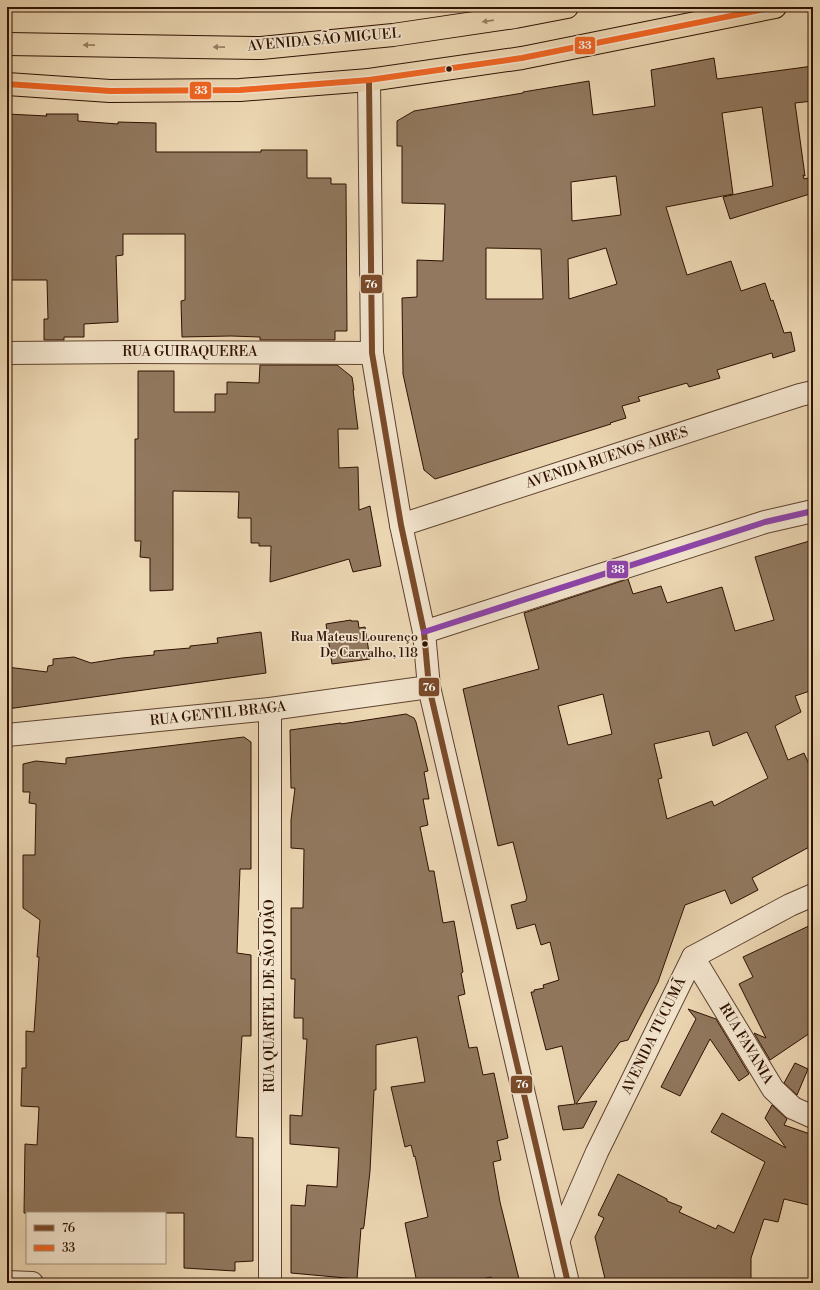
<svg xmlns="http://www.w3.org/2000/svg" width="820" height="1290" font-family="'Libre Bodoni',serif">
<style>
.building{fill:#91785e;stroke:#2f1101;fill-rule:evenodd}
.lines{fill:none;stroke-linecap:round;stroke-linejoin:round}
.street-casing{stroke:#5e422e;stroke-width:24}
.primary-casing{stroke:#2f1101;stroke-width:24}
.street{stroke:#f3e5ce;stroke-width:22}
.primary{stroke:#ecd7b3;stroke-width:22}
.bus-1-casing{stroke:#f3e5ce;stroke-width:9}
.bus-2-casing{stroke:#f3e5ce;stroke-width:9}
.bus-3-casing{stroke:#f3e5ce;stroke-width:9}
.bus-1{stroke:#7a4b2a;stroke-width:6}
.bus-2{stroke:#f26522;stroke-width:6}
.bus-3{stroke:#8e44ad;stroke-width:6}
.oneway{fill:#977e63}
.bus-dot{fill:#2f1101;stroke:#f3e5ce;stroke-width:1.5}
.labels{text-anchor:middle;dominant-baseline:central;stroke-width:3.5;stroke-linejoin:round;paint-order:stroke}
.bus-label{font-size:13px;fill:#2f1101;stroke:#f3e5ce;text-anchor:end}
.street-label{font-size:14px;fill:#2f1101;stroke:#f3e5ce}
.line-badge{stroke:#f3e5ce;stroke-width:1.5}
.badge-label{font-size:11px;text-anchor:middle;font-weight:bold;fill:#fff}
</style>
<rect width="100%" height="100%" fill="#ecd7b3"/>
<filter id="stains"><feTurbulence type="fractalNoise" baseFrequency=".005" numOctaves="4"/><feColorMatrix values="0 0 0 0 .2 0 0 0 0 .09 0 0 0 0 .02 0 0 0 .5 -.17"/></filter>
<radialGradient id="worn" r=".72"><stop offset=".6" stop-color="#630" stop-opacity="0"/><stop offset="1" stop-color="#630" stop-opacity=".3"/></radialGradient>
<!-- building -->
<g class="building">
<path d="M714,58L717,79L813,66V101L795,103L805,176L803,175L804,179L813,177V193L730,219L723,197L773,186L762,107L722,113L733,194L666,207L687,275L731,261L741,291L765,283L771,301L773,300L784,333L791,332L795,351L773,358L772,353L717,370L720,378L689,387L687,383L638,397L640,401L622,406L626,418L610,423L611,424L435,479L424,470L403,374L402,298L417,297V260L443,261L445,204L402,203V146H397V121L414,111L523,93V92L589,81L593,115L655,106L651,70ZM616,176L621,215L572,221L571,182ZM486,248L541,249L543,299H486ZM606,248L617,284L569,299L568,259Z"/>
<path d="M7,114L47,116L46,114H78V121L118,124V122L156,123V152H261V150H307V178H331V184H346L347,331H335V340H260V337L231,336L182,337L181,301L185,300V234H123V255L116,256L118,322L84,324V337H64V340H44V319H48L47,280H7Z"/>
<path d="M260,365H337L352,377L354,390H353L358,429H338L339,468L358,467L359,510L370,506L381,566L353,572L349,559L270,582L271,546H259V543H251V518H238L239,492L173,491V590L150,591V558L140,557L141,541H135V439H138V371H174V412H215V394H227V382L259,383Z"/>
<path d="M813,540V690L795,696L801,712L775,726L788,760L804,753L813,774V845L752,878L758,890L731,904L725,890L685,905L658,982L628,1040L620,1042L576,1104L597,1101L583,1128L563,1130L558,1106L575,1104L562,1046L546,1050L531,992H534V990L544,988L543,985L559,980L550,942L541,945L535,924L517,929L511,905L526,901V899L527,898L513,842L498,846L463,689L539,669L524,613L628,579L633,594L661,586L667,603L722,587L735,631L774,620L755,557ZM603,694L612,734L568,745L558,706ZM709,731L713,746L747,732L768,778L714,806L712,801L667,819L658,779L662,778L654,744Z"/>
<path d="M351,620V621H358L359,628L365,627L370,659L332,664L326,624Z"/>
<path d="M261,632L266,673L7,709V667L47,672L48,666L53,665V659L74,657L91,663L122,658L154,655V651L190,648V646L218,643L217,638Z"/>
<path d="M406,714L414,718L416,722L428,771L424,772L429,799H423L428,825L420,827L429,871H434L443,923L454,921L463,972L461,973L465,994L458,996L469,1048L477,1047L483,1075L494,1073L508,1138L497,1141L501,1160L493,1162L500,1202L520,1283H493L491,1277L463,1283H417L405,1223L428,1217L415,1156L414,1157L411,1145L405,1147L391,1087L425,1082L417,1037L376,1045V1090H374L370,1171L364,1226L363,1229L361,1228L357,1279L291,1273V1205L305,1206L307,1185L337,1187L339,1148L290,1144V1115L302,1116L307,1039H303V1018H294L295,979H291V908H303L304,849L291,848V820L295,788H291L290,730L341,723V724Z"/>
<path d="M244,737L251,742V869H240L237,953L251,955V1036H242L236,1137L253,1138V1261L235,1262V1271L184,1268V1213H24L25,1144L37,1145L39,1107L21,1106L22,1068H26V1031L34,1032L39,957H37L40,920L23,908V855H35L36,804L29,803L30,792H23V764L36,761L66,764V758Z"/>
<path d="M813,924V1031L770,1060L754,1033L766,1038L739,984L753,977L743,957Z"/>
<path d="M688,1009L716,1019L749,1074L739,1081L710,1039L680,1096L661,1087L696,1019Z"/>
<path d="M795,1063L808,1069L797,1095L784,1083Z"/>
<path d="M772,1105L787,1119L784,1125L813,1135V1206L784,1199L778,1222L764,1219L751,1258V1283H606L595,1237L604,1218L598,1215L618,1174L667,1199V1201L682,1207L679,1212L716,1229L718,1225L734,1233L765,1162L711,1132L722,1113L786,1148L765,1118Z"/>
</g>
<g class="lines">
<!-- street casing -->
<g class="street-casing">
<g id="street">
<path d="M369,80L372,353L401,525L424,632L429,687L568,1283"/>
<path d="M7,353L134,352L372,353"/>
<path d="M401,525L800,395L813,392"/>
<path d="M424,632L765,522L813,511"/>
<path d="M7,735L270,709L429,687"/>
<path d="M693,957L773,1089L793,1108L813,1117"/>
<path d="M559,1239L597,1152L693,957L790,905L813,895"/>
<path d="M7,1282L32,1283"/>
<path d="M270,1283V709"/>
</g>
</g>
<!-- primary casing -->
<g class="primary-casing">
<g id="primary">
<path d="M7,44L261,48L393,35L515,17L567,7"/>
<path d="M7,84L110,91L240,90L369,80L522,58L775,7"/>
</g>
</g>
<!-- street -->
<use href="#street" class="street"/>
<!-- primary -->
<use href="#primary" class="primary"/>
<!-- bus-1 casing -->
<g class="bus-1-casing">
<path id="bus-1" d="M369,80L372,353L401,525L424,632L429,687L568,1283"/>
</g>
<!-- bus-2 casing -->
<g class="bus-2-casing">
<path id="bus-2" d="M7,84L110,91L240,90L369,80L522,58L775,7"/>
</g>
<!-- bus-3 casing -->
<g class="bus-3-casing">
<path id="bus-3" d="M424,632L765,522L813,511"/>
</g>
<!-- bus-1 -->
<use href="#bus-1" class="bus-1"/>
<!-- bus-2 -->
<use href="#bus-2" class="bus-2"/>
<!-- bus-3 -->
<use href="#bus-3" class="bus-3"/>
</g>
<!-- one-way arrows -->
<defs><path id="oneway-solid" d="M-6-.8H1V-3.2L6.5 0L1 3.2V.8H-6Z"/></defs>
<g class="oneway">
<use href="#oneway-solid" transform="translate(488 21) rotate(172)"/>
<use href="#oneway-solid" transform="translate(89 45) rotate(-179)"/>
<use href="#oneway-solid" transform="translate(219 47) rotate(-179)"/>
</g>
<!-- markers -->
<g class="bus-dot">
<circle cx="449" cy="69" r="3.5"/>
<circle cx="425" cy="644" r="3.5"/>
</g>
<g class="labels">
<!-- bus labels -->
<g class="bus-label">
<text x="418" y="637">Rua Mateus Lourenço<tspan x="418" dy="16">De Carvalho, 118</tspan></text>
</g>
<!-- street labels -->
<g class="street-label">
<text transform="translate(324 40) rotate(-5)">AVENIDA SÃO MIGUEL</text>
<text x="190" y="352">RUA GUIRAQUEREA</text>
<text transform="translate(607 458) rotate(-18)">AVENIDA BUENOS AIRES</text>
<text transform="translate(218 714) rotate(-6)">RUA GENTIL BRAGA</text>
<text transform="translate(270 996) rotate(-90)">RUA QUARTEL DE SÃO JOÃO</text>
<text transform="translate(654 1036) rotate(-64)">AVENIDA TUCUMÃ</text>
<text transform="translate(746 1044) rotate(59)">RUA FAVANIA</text>
</g>
</g>
<g class="line-badge">
<rect x="574" y="36" width="22" height="19" rx="4" fill="#f26522"/>
<rect x="189" y="81" width="23" height="19" rx="4" fill="#f26522"/>
<rect x="360" y="274" width="23" height="20" rx="4" fill="#7a4b2a"/>
<rect x="606" y="560" width="23" height="19" rx="4" fill="#8e44ad"/>
<rect x="418" y="677" width="22" height="20" rx="4" fill="#7a4b2a"/>
<rect x="510" y="1075" width="23" height="19" rx="4" fill="#7a4b2a"/>
</g>
<g class="badge-label">
<text x="585" y="49">33</text>
<text x="201" y="94">33</text>
<text x="371" y="288">76</text>
<text x="618" y="573">38</text>
<text x="429" y="691">76</text>
<text x="522" y="1088">76</text>
</g>
<!-- margin -->
<rect width="820" height="1290" fill="none" stroke="#ecd7b3" stroke-width="24"/>
<rect x="8" y="8" width="804" height="1274" fill="none" stroke="#2f1101" stroke-width="2"/>
<rect x="12" y="12" width="796" height="1266" fill="none" stroke="#2f1101"/>
<!-- legend -->
<rect x="26" y="1212" width="140" height="52" fill="#f3e5ce" stroke="#a5907c"/>
<rect x="34" y="1225" width="20" height="6" fill="#7a4b2a" stroke="#a5907c"/>
<text x="62" y="1232" font-size="12" fill="#2f1101">76</text>
<rect x="34" y="1245" width="20" height="6" fill="#f26522" stroke="#a5907c"/>
<text x="62" y="1252" font-size="12" fill="#2f1101">33</text>
<rect width="100%" height="100%" filter="url(#stains)"/>
<rect width="100%" height="100%" fill="url(#worn)"/>
</svg>
